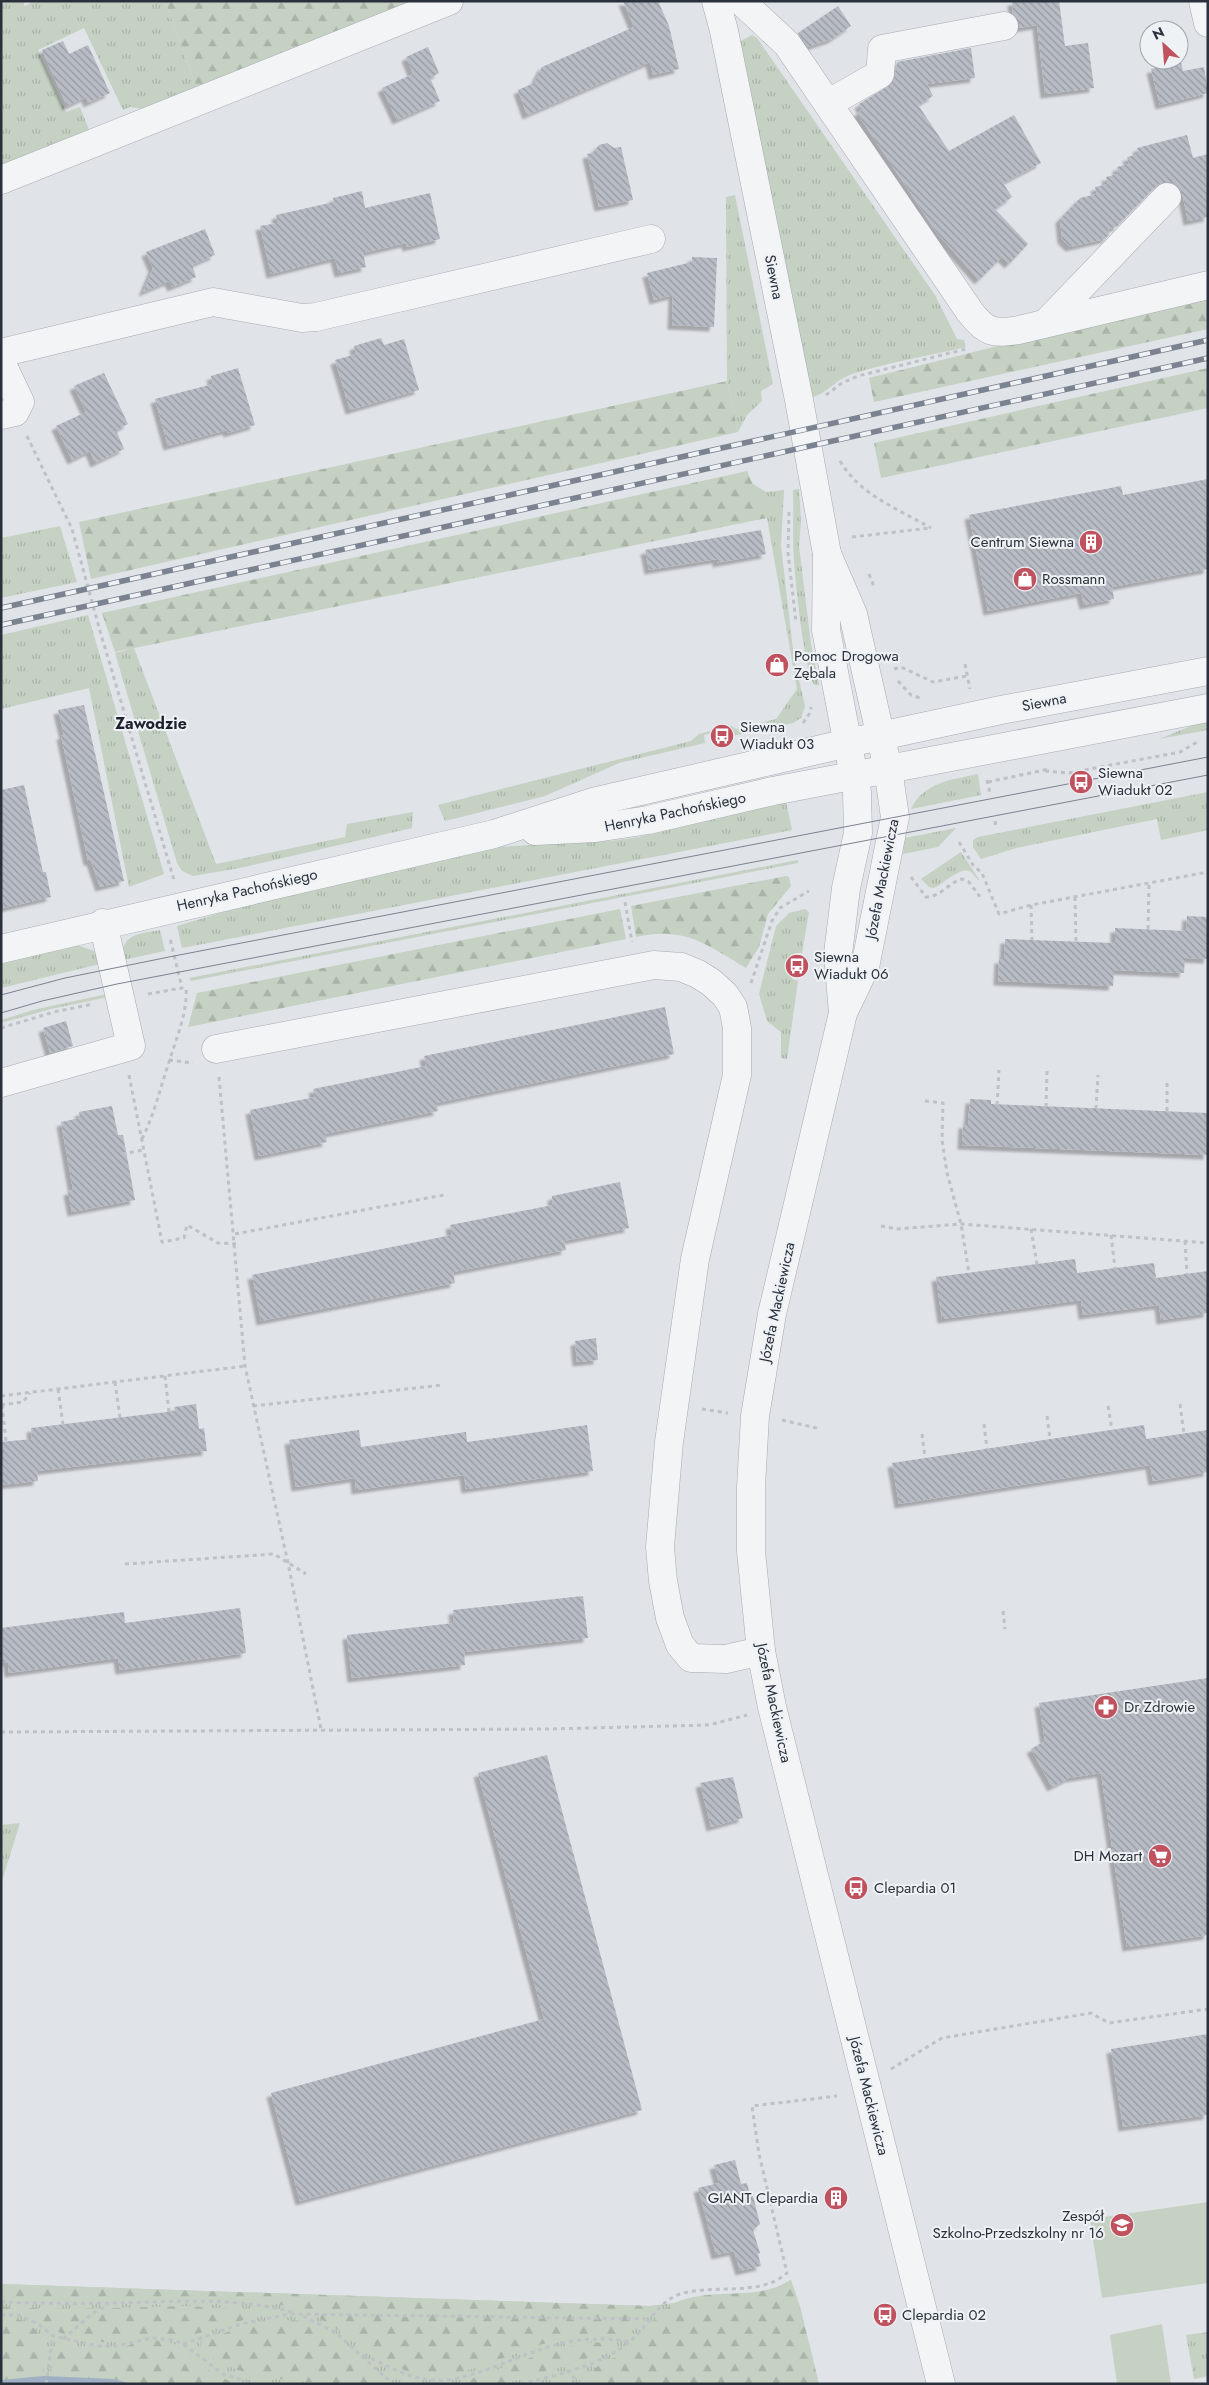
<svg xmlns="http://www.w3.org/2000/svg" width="1209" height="2385" font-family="Jost,sans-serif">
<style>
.grass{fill:url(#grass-tufts)}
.forest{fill:url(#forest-firs)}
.pitch{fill:#c5d1c2}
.water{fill:#9fb0c4}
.building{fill:url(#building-back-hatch);filter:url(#shadow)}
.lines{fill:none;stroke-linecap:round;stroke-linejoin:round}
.minor-casing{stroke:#a6aab1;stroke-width:29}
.path{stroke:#bec1c6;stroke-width:3;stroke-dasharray:4 4;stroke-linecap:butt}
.minor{stroke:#f2f4f6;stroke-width:28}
.tram{stroke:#7b8290;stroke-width:1}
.rail-casing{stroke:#7b8290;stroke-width:5.5}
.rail{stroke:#eff2f5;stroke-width:4;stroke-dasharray:11;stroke-linecap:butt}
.labels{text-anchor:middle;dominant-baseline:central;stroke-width:4;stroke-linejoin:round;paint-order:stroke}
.street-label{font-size:15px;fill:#2a313d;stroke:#eff2f5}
.poi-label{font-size:15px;fill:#2a313d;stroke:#eff2f5;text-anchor:start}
.neighbourhood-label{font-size:16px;font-weight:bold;fill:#1d222e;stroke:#eff2f5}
</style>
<defs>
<pattern id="grass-tufts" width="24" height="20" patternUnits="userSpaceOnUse" patternTransform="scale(1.25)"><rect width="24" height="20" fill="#c5d1c2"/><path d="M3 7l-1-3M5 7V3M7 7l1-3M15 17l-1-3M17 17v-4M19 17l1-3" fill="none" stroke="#a9b4a8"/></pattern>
<pattern id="forest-firs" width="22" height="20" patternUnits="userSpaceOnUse" patternTransform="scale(1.25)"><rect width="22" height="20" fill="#c5d1c2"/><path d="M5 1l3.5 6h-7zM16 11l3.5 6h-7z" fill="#a9b4a8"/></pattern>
<pattern id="building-back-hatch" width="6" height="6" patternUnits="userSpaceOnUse" patternTransform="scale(1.25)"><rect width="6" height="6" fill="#b8bcc4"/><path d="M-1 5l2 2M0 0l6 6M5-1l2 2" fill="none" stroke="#9699a0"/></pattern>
<filter id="shadow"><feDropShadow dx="-4.5" dy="4.5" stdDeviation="1" flood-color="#0004"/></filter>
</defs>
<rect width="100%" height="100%" fill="#e0e3e8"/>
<!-- grass -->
<g class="grass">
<path d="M1,1H23L25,6L34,1H165L198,91L149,110L130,107L123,110L84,28L38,50L66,112L80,107L91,135L1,172Z"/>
<path d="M752,35L757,38L935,295L957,339L964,340L966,347C929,356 889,362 852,374C835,380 825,395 812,397L740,48L741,41Z"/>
<path d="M735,195L773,384L761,391L762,401L747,415L738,432L727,381L726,197Z"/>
<path d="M750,482L766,492L784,490L781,546L794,658L805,706L801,718L793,723L732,736L729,729L704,735L705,743L619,763L545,796L445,821L438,805L691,741L699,734L731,726L736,729L776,719L797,689L767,518Z"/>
<path d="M799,489L801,521L799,546L811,644L819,685H815C805,678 795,578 794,560C792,537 794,514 793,490Z"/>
<path d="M60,526L77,582L1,598V538Z"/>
<path d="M88,615L164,874L129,887L89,688L1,709V635Z"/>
<path d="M134,648L216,864L345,837L347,824L413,812L412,828L240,868L193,876L182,871L177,863L115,653Z"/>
<path d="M1208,719V730L1159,739Z"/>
<path d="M978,774L981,795L911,809C924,782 951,780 978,774Z"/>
<path d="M1208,792V830L1161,840L1157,819L1016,848L981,859L973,847V840L978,837Z"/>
<path d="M786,802L792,830L182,948L177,926L240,907L495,847L610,841L639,837Z"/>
<path d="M956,828L938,847L903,854L905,838Z"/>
<path d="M961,852L980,881C975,878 975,875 971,872C962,865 943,884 934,888L929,887L921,879Z"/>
<path d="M798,860V863L191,981L189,978Z"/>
<path d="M805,909L809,912L802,953H796L792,979L798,981L787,1059L781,1058V1032L767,1021L759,994L776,926L789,913Z"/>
<path d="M160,930L165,951L123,960C120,933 140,934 160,930Z"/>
<path d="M77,945L94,951L100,964L1,988V963Z"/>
<path d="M107,994L108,997L51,1009L1,1023V1020L33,1010Z"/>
<path d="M20,1823L1,1884V1825Z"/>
<path d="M791,2280L800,2307L819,2384H1V2284L649,2306L759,2292L772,2290Z"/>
<path d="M1208,2332V2376L1194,2379L1186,2335Z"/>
</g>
<!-- forest -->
<g class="forest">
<path d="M165,1H413L198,91Z"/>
<path d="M1208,294V329L874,402L869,378Z"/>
<path d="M1208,368V408L881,478L874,443Z"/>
<path d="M727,381L738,432L91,579L79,522Z"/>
<path d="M747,471L767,518L115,652L102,613Z"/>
<path d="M786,876L789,877L791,886L768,914L759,947L746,968C706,944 684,926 636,937L631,906Z"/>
<path d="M620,909L626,939L188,1027L197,993Z"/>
<path d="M791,2280L800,2307L819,2384H598L594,2381L593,2370C606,2359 623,2356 636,2344C652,2329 660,2307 682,2300C718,2288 757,2301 791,2280Z"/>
<path d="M1,2284L649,2306L628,2337C579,2327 538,2345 493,2362C473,2369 452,2377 430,2376C376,2371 343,2321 293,2307C271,2302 247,2301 225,2299C177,2297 129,2298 81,2299C54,2300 28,2298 1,2297Z"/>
<path d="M189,2306L270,2312L186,2337L146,2334L110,2342H96L58,2332L26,2314L1,2312V2307L69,2309Z"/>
<path d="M1,2318C42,2317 45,2343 44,2376L1,2380Z"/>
<path d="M279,2320L304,2321L326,2333L383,2384C336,2384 227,2385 201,2346V2342C226,2331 253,2324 279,2320Z"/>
<path d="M141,2341C177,2338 179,2347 204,2367C214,2375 226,2380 239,2384H132L113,2379L50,2376L53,2358C68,2340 91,2351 110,2350C121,2349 131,2344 141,2341Z"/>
<path d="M593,2342L619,2345L575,2363L504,2384H457L552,2350Z"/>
</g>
<!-- pitch -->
<g class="pitch">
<path d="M1208,2202V2283L1102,2298L1090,2219Z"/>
<path d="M1162,2324L1171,2384H1117L1110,2335Z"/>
</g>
<!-- water -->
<path class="water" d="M44,2376L113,2379L132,2384H1V2380Z"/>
<!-- building -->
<g class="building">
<path d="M623,1H658L669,26L679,69L653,75L650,62L527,115L518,90L534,83L542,67L634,27Z"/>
<path d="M1012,1H1059L1065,46L1088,43L1094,88L1045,94L1037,25L1019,28V23L1013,14Z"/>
<path d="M838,6L851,26L832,39L808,47L798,33Z"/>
<path d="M63,41L69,54L88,45L110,93L88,103L86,97L67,106L42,50Z"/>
<path d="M428,47L439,73L430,78L440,101L397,120L382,88L413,74L406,57Z"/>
<path d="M971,48L975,78L927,84L933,96L918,105L949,151L1014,115L1041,163L1003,183L1012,197L995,209L1028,244L1009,264L1002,257L979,280L937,233L857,113L862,110L859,104L893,83L897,62Z"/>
<path d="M1181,62L1183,71L1204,67L1208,93L1160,105L1151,69Z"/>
<path d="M1187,135L1193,158L1208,154V217L1188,221L1182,192L1178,186L1171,182H1163L1156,186L1134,209L1129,210L1130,213L1123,220L1117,222L1119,225L1116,227L1108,229L1109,235L1105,239L1070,247L1062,239L1060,219L1080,198L1097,194L1095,187L1108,184L1106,177L1118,174L1117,167L1129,164L1127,157L1139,154L1137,148Z"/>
<path d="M607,143L614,148L621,147L633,200L599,207L587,154L593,153L599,145Z"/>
<path d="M362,191L365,208L430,193L440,239L407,247L406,243L363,253L366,267L339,273L335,258L271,274L260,226L278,223L276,215L334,202L333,198Z"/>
<path d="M205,229L215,255L192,265L196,277L172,287L169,281L143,292L153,268L146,252Z"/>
<path d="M692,257L717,258L714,327L672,325L673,295L654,300L647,273L692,262Z"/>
<path d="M381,338L384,345L404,339L419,390L350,410L335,360L356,354L354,346Z"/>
<path d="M238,368L255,425L228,433L227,430L168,446L155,399L213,384L211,376Z"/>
<path d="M104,373L128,424L116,430L124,449L95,463L90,451L72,460L56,426L86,412L74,386Z"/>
<path d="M1208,479V569L1112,587L1114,599L1084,605L1081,593L988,611L969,515L1121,486L1123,495Z"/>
<path d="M761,530L766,554L717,563V559L649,570L645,550Z"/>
<path d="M84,705L124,881L100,887L91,861H88L61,735H64L58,710Z"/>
<path d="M24,785L43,872H46L51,897L4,908L1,896V790Z"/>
<path d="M1187,916L1208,917V959L1185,958L1184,973L1114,970L1113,986L998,981L999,959H1004L1005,939L1115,943V928L1186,931Z"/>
<path d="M665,1007L674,1054L436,1103L438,1111L325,1134L327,1142L259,1156L250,1110L315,1097L313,1089L426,1066L424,1056Z"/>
<path d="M66,1021L73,1046L50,1053L43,1028Z"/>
<path d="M970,1099L991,1100V1104L1208,1113V1155L962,1145L963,1124H968Z"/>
<path d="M112,1106L118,1135H123L135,1200L72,1212L68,1191L73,1190L61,1122L80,1118L79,1112Z"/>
<path d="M620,1182L629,1228L564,1241L566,1250L453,1272L455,1283L261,1321L252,1275L452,1235L450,1225L553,1205L552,1196Z"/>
<path d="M1075,1259L1077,1273L1154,1263L1156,1278L1208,1271V1313L1161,1320L1159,1305L1083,1315L1081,1300L942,1319L936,1277Z"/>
<path d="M596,1338L598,1360L577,1362L575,1341Z"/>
<path d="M196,1404L199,1429L204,1428L207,1451L37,1471L38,1481L1,1485V1442L32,1439L31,1428L175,1411L174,1407Z"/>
<path d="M587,1425L593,1471L466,1489L464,1475L356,1490L355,1478L296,1487L289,1440L359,1430L361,1447L466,1432L467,1442Z"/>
<path d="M1144,1425L1146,1439L1208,1430V1472L1153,1481L1150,1465L899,1504L892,1463Z"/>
<path d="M583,1596L588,1638L464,1652L465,1665L352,1678L347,1635L454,1623L453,1610Z"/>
<path d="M240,1608L246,1653L120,1670L118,1658L9,1673L8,1662L1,1663V1628L124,1612L125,1623Z"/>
<path d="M1208,1678V1935L1127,1947L1101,1773L1069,1778L1052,1787L1031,1749L1045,1741L1039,1703Z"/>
<path d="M547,1755L642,2110L300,2201L271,2093L544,2019L478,1773Z"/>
<path d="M733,1777L743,1818L711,1827L700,1783Z"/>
<path d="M1208,2034V2115L1123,2127L1111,2049Z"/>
<path d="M735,2160L741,2184L747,2183L750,2195L753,2196L760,2224L753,2230L760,2253L758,2254L761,2266L740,2271L734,2251L716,2255L698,2188L719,2183L714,2165Z"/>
</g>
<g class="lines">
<!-- minor casing -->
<g class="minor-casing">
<g id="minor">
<path d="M716,1L724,31L799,400L827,554L826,630L857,792L858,833L846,888L838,954L843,1013"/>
<path d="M741,1L787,44L970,312C986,333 994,334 1019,330L1208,285"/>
<path d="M1203,1L1208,23"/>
<path d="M829,103L880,74L882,49L1004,26"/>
<path d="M1,180L449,1"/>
<path d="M1047,322L1167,197"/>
<path d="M1,353L213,302L302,318L316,317L651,239"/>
<path d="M1,362L20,402L15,412L1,415"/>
<path d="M827,554L853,614L888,769L895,817L865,967L843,1013L772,1314L755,1416L751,1487V1551L761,1651L772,1707L941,2384"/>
<path d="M535,831L596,828L648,820L773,791L1208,708"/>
<path d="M1,949L494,834L593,802L848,743L1001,710L1208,671"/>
<path d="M216,1049L654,965L681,967L698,974L712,983L725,995L733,1007L737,1028V1075L695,1259L669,1442L660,1547L663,1581L670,1618L680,1645L691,1658L726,1659L761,1651"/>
<path d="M1,1083L131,1046L103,923"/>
</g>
</g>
<!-- path -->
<g class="path">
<path d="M826,395L842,383L858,376L966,349"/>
<path d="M27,436L72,529L100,631L174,880"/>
<path d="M840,461C860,495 898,509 931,528"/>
<path d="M789,512L788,553L796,622"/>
<path d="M852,537L930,528"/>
<path d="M869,574L875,589"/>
<path d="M965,664L970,689"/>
<path d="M894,669L901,667L933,682L967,676"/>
<path d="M898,681L911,695L920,698"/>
<path d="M803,723L810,713L811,707"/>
<path d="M1045,771L1069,773L1180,752L1199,741"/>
<path d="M987,780L990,793"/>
<path d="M988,782L1049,769"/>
<path d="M995,821L996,827"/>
<path d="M959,842L973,865L982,873L999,914L1031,905L1208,872"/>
<path d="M911,877L926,897C941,897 949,882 962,879L969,882L980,897"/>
<path d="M1075,897L1076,942"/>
<path d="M625,902L632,942"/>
<path d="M1031,905L1032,940"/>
<path d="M1148,929L1149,884"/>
<path d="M751,983L772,921L780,908L809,891"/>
<path d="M148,994L182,988L170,938"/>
<path d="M1,1028L54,1012L93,1004"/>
<path d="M169,1060L193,1063"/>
<path d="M129,1075L162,1242L184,1238L187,1225L218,1243L236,1244"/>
<path d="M219,1077L245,1366L288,1563L321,1729"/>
<path d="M925,1101L943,1103L942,1140L947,1173L961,1224L969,1273"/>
<path d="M997,1105L999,1070"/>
<path d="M1046,1107L1047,1071"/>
<path d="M1096,1109L1098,1075"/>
<path d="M1167,1111V1080"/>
<path d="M142,1139C154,1115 160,1089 169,1062C176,1039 188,1012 186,987"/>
<path d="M122,1154L143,1150"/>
<path d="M881,1226L897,1229L961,1224L1208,1243"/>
<path d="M1031,1229L1037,1264"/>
<path d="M235,1234L444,1195"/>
<path d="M1111,1235L1115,1268"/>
<path d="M1185,1241L1187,1274"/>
<path d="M165,1376L169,1412"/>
<path d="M115,1382L120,1418"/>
<path d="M58,1389L63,1424"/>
<path d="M1,1396L245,1366"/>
<path d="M1180,1404L1184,1434"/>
<path d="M1,1405L23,1402L30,1393"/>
<path d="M2,1405L6,1441"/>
<path d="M253,1406L443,1385"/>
<path d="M1108,1406L1112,1430"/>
<path d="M702,1409L728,1413"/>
<path d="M1047,1416L1050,1439"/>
<path d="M782,1420L821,1429"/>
<path d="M984,1424L987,1449"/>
<path d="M922,1434L925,1458"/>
<path d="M125,1564L274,1554L306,1574"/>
<path d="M1003,1611L1005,1629"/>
<path d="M1,1732L548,1729L709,1725L747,1715"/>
<path d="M891,2069L942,2038L1091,2013L1109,2023L1208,2009"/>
<path d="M1,2302C38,2303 75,2304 112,2303C172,2302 237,2296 295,2313"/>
<path d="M1,2315H19L38,2324L53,2336L98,2346H117L151,2338L174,2340L183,2344L223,2374L256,2384"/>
<path d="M303,2316L335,2332L393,2384"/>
<path d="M63,2339L93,2313L108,2305"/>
<path d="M183,2344L241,2324L289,2314L649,2319"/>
<path d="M364,2355C386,2365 407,2378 431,2380C454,2382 474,2374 494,2367C544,2348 576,2332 630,2342"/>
<path d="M567,2370L580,2384"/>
<path d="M46,2384L53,2336"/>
<path d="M521,2384C556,2375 600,2366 628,2343C648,2328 655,2303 680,2294C712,2284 761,2297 787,2273L759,2154L752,2106L837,2096"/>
</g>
<!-- minor -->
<use href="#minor" class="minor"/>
<!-- tram -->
<g class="tram">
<path d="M1,995L65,978L174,956L1208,757"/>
<path d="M1,1013L42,1001L117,984L1208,775"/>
</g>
<!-- rail casing -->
<g class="rail-casing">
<g id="rail">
<path d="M1,608L1208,340"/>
<path d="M1,625L1208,358"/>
</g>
</g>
<!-- rail -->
<use href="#rail" class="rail"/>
</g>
<!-- icons -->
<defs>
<g id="building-disc" transform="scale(1.25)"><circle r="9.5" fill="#c0515f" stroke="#eff2f5"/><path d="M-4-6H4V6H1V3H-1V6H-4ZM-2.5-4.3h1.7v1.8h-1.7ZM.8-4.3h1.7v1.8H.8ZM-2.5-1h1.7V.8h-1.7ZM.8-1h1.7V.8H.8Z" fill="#fff"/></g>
<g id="shop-disc" transform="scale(1.25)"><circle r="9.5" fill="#c0515f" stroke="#eff2f5"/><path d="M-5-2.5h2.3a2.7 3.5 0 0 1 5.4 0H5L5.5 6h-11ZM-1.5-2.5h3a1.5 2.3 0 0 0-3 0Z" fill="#fff"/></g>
<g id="bus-disc" transform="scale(1.25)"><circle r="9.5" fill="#c0515f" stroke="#eff2f5"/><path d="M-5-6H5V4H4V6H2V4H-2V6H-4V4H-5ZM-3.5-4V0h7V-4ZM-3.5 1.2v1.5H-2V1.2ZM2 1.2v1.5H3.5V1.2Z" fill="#fff"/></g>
<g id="pharmacy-disc" transform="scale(1.25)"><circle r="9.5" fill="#c0515f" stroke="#eff2f5"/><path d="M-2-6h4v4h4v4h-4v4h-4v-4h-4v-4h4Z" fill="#fff"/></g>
<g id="supermarket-disc" transform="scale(1.25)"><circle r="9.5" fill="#c0515f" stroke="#eff2f5"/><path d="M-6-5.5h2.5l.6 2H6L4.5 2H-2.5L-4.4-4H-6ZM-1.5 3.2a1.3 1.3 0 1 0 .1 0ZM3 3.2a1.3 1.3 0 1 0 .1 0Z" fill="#fff"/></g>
<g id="school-disc" transform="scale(1.25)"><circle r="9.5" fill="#c0515f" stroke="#eff2f5"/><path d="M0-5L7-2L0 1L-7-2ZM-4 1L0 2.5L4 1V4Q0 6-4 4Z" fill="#fff"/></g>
</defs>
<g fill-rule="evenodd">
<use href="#building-disc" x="1091" y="542"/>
<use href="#shop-disc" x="1025" y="579"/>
<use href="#shop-disc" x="777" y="665"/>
<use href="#bus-disc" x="722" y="736"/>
<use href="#bus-disc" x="1081" y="782"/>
<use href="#bus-disc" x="797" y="966"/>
<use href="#pharmacy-disc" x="1106" y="1707"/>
<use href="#supermarket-disc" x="1160" y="1856"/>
<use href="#bus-disc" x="856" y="1888"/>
<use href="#building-disc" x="836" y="2198"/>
<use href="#school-disc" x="1122" y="2225"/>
<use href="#bus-disc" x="885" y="2315"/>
</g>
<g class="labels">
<!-- street labels -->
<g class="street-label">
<text transform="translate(774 277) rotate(79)">Siewna</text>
<text transform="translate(1044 702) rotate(-11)">Siewna</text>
<text transform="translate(675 812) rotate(-12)">Henryka Pachońskiego</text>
<text transform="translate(882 879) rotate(-79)">Józefa Mackiewicza</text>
<text transform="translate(247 890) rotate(-13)">Henryka Pachońskiego</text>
<text transform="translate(777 1302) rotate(-78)">Józefa Mackiewicza</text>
<text transform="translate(774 1703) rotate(78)">Józefa Mackiewicza</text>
<text transform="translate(869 2096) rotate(76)">Józefa Mackiewicza</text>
</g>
<!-- poi labels -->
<g class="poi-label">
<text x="1074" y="542" text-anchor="end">Centrum Siewna</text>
<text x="1042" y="579">Rossmann</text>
<text x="794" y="656">Pomoc Drogowa<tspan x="794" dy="17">Zębala</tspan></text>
<text x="740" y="727">Siewna<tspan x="740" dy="17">Wiadukt 03</tspan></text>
<text x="1098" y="773">Siewna<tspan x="1098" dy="17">Wiadukt 02</tspan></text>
<text x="814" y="957">Siewna<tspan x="814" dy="17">Wiadukt 06</tspan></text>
<text x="1124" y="1707">Dr Zdrowie</text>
<text x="1142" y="1856" text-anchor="end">DH Mozart</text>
<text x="874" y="1888">Clepardia 01</text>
<text x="818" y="2198" text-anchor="end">GIANT Clepardia</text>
<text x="1104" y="2216" text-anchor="end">Zespół<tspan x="1104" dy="17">Szkolno-Przedszkolny nr 16</tspan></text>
<text x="902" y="2315">Clepardia 02</text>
</g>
<!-- neighbourhood labels -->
<g class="neighbourhood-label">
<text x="151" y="723">Zawodzie</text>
</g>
</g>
<!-- border -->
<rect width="1209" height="2385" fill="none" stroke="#2a313d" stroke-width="5"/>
<!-- north arrow -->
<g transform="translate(1164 45) rotate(334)"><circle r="24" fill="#eff2f5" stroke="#a0a5ab"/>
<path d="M0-4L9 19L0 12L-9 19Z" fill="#c0515f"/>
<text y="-8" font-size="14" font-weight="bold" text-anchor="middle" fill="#2a313d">N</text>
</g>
</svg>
